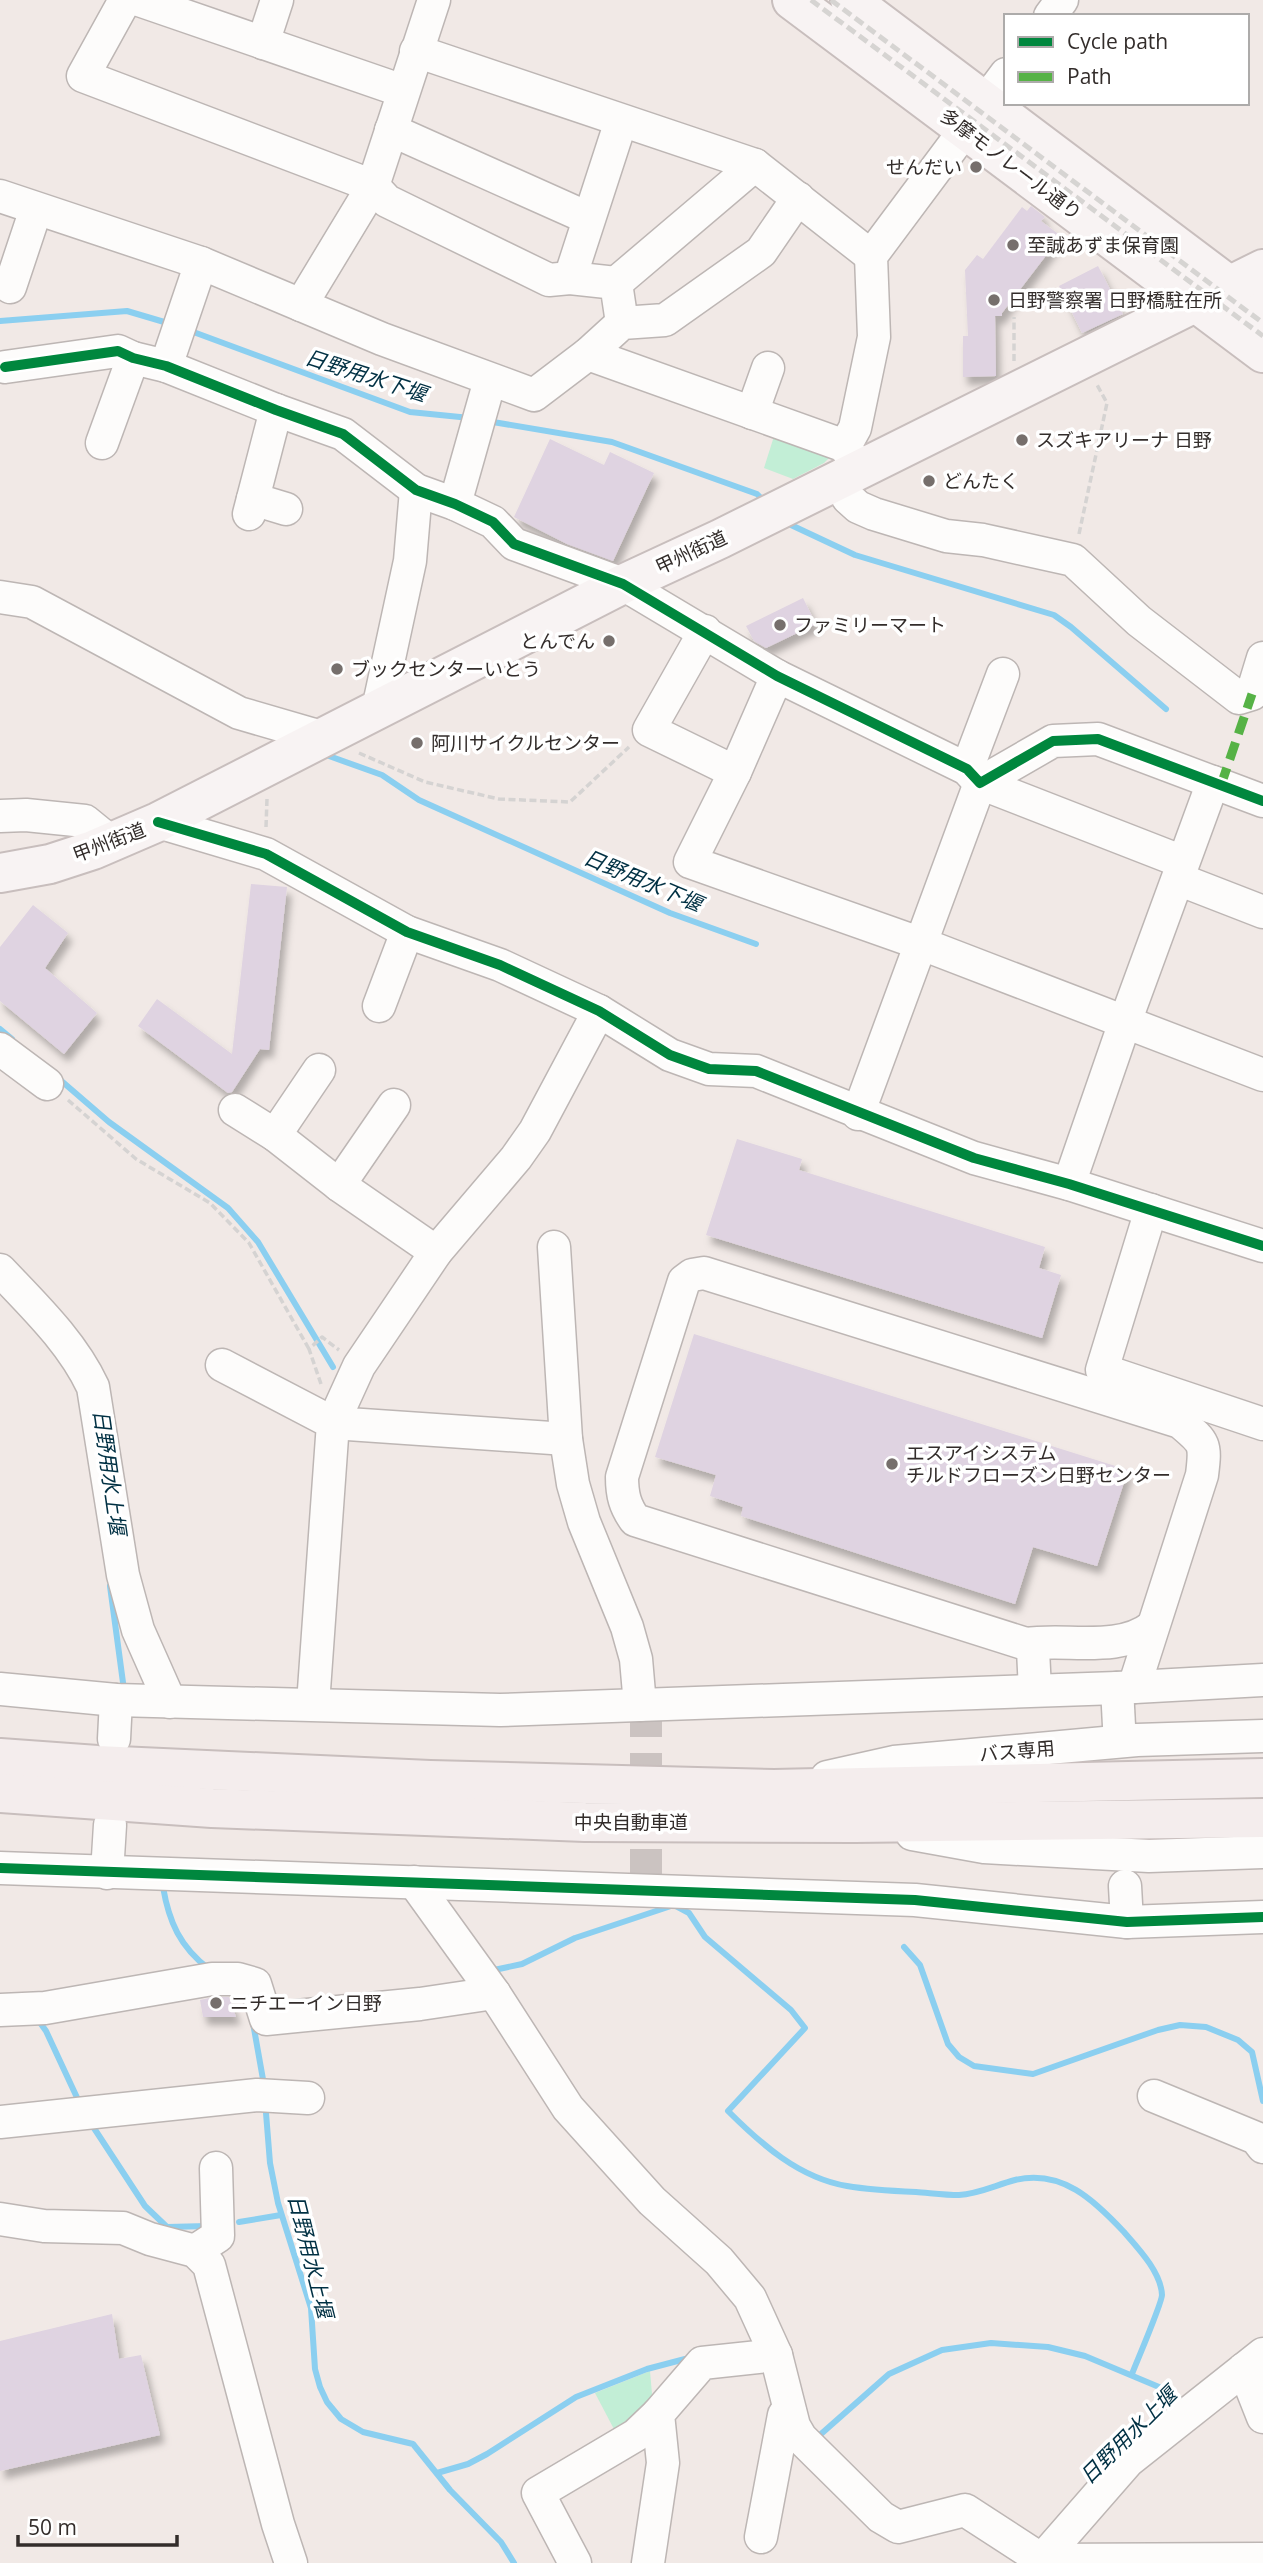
<svg xmlns="http://www.w3.org/2000/svg" width="1263" height="2563" font-family="'Open Sans','Noto Sans JP',sans-serif">
<style>
.green{fill:#c2eed6}
.lines{fill:none;stroke-linecap:round;stroke-linejoin:round}
.stream{stroke:#8bcff0;stroke-width:6}
.building{fill:#dfd3e1;filter:url(#shadow)}
.minor-tunnel{stroke:#cbc3c1;stroke-width:32;stroke-dasharray:32 16;stroke-linecap:butt}
.minor-casing{stroke:#bdb6b4;stroke-width:35}
.major-casing{stroke:#c8bebd;stroke-width:42}
.highway-casing{stroke:#c8bebd;stroke-width:42}
.path{stroke:#d5d3d2;stroke-width:3.5;stroke-dasharray:7 3.5;stroke-linecap:butt}
.minor{stroke:#fdfcfb;stroke-width:32}
.major{stroke:#f8f3f3;stroke-width:38}
.highway{stroke:#f4eded;stroke-width:38}
.rail{stroke:#d6d4d2;stroke-width:5;stroke-dasharray:10 5;stroke-linecap:butt}
.quiet{stroke:#56b246;stroke-width:9;stroke-dasharray:18 9;stroke-linecap:butt}
.cycleway-casing{stroke:#fff;stroke-width:15}
.cycleway{stroke:#00873e;stroke-width:10}
.poi-dot{fill:#766f6c;stroke:#fff;stroke-width:2.5}
.labels{text-anchor:middle;dominant-baseline:central;stroke-width:7;stroke-linejoin:round;paint-order:stroke}
.street-label{font-size:19px;fill:#332d2b;stroke:#fff}
.poi-label{font-size:19px;fill:#332d2b;stroke:#fff;text-anchor:start}
.water-label{font-size:21px;font-style:italic;fill:#003043;stroke:#fff}
</style>
<defs>
<filter id="shadow"><feDropShadow dx="4.5" dy="8" stdDeviation="3.5" flood-color="#0004"/></filter>
</defs>
<rect width="100%" height="100%" fill="#f1e9e6"/>
<!-- green -->
<g class="green">
<path d="M775,433L826,451L829,458L824,463L793,479L764,468Z"/>
<path d="M650,2371L652,2394L648,2404L616,2433L595,2393Z"/>
</g>
<g class="lines">
<!-- stream -->
<g class="stream">
<path d="M0,321L127,311L171,324"/>
<path d="M188,330L410,412L470,418"/>
<path d="M487,421L612,442L757,494L761,498"/>
<path d="M791,525L855,555L1054,615L1071,627L1166,709"/>
<path d="M329,756L382,775L419,800L670,913L756,944"/>
<path d="M0,1029L12,1039"/>
<path d="M58,1078L109,1122L228,1208L258,1242L333,1367"/>
<path d="M110,1586L124,1690"/>
<path d="M160,1887H163C169,1922 180,1947 209,1969"/>
<path d="M904,1947L920,1965L948,2044L959,2057L974,2066L1033,2074L1158,2030L1180,2025L1206,2027L1238,2040L1252,2052L1263,2101"/>
<path d="M494,1970L522,1964L575,1938L674,1905L689,1913L705,1937L791,2010L805,2028L728,2111C761,2144 799,2178 847,2186C870,2190 893,2191 916,2192C930,2193 945,2195 959,2195C978,2194 996,2185 1015,2180C1062,2169 1094,2200 1124,2232C1138,2248 1161,2272 1162,2295C1162,2303 1137,2361 1132,2374"/>
<path d="M36,2017L46,2031L80,2104"/>
<path d="M253,2023L264,2085"/>
<path d="M266,2113L270,2163L278,2203L311,2308L315,2369L320,2387L327,2402L341,2419L363,2432L413,2444L450,2490L501,2542L514,2563"/>
<path d="M90,2122L145,2206L167,2227L208,2226"/>
<path d="M239,2222L281,2215"/>
<path d="M821,2434L889,2374L942,2350L991,2343L1048,2347L1085,2356L1159,2387L1179,2406"/>
<path d="M437,2473L468,2464L487,2454L576,2397L647,2369L685,2359"/>
</g>
</g>
<!-- building -->
<g class="building">
<path d="M1031,206L1045,217L1041,221L1061,236L1002,313V316H995L996,376L963,377V336H968L965,270L977,255L983,259L1022,207L1027,211Z"/>
<path d="M1098,266L1123,314L1082,333L1059,286Z"/>
<path d="M550,439L604,465L610,452L654,473L613,561L567,544L514,517Z"/>
<path d="M803,598L816,624L766,648L754,641L746,626Z"/>
<path d="M251,884L287,887L269,1050L260,1049L232,1092L228,1093L138,1026L157,999L232,1054Z"/>
<path d="M33,905L68,933L45,968L97,1013L64,1054L0,1001V947Z"/>
<path d="M737,1139L802,1159L799,1170L1045,1247L1039,1268L1061,1275L1042,1338L706,1235Z"/>
<path d="M694,1334L1128,1470L1097,1566L1033,1547L1015,1604L741,1516L743,1507L710,1496L716,1475L655,1457Z"/>
<path d="M214,1997H229L236,2017H203L200,2000Z"/>
<path d="M112,2314L119,2359L141,2355L160,2435L0,2471V2341Z"/>
</g>
<g class="lines">
<!-- minor-tunnel -->
<path class="minor-tunnel" d="M646,1705V1891"/>
<!-- minor casing -->
<g class="minor-casing">
<g id="minor">
<path d="M125,0L83,76L373,186L387,201L549,280L570,278L616,283L622,323"/>
<path d="M139,0L403,91"/>
<path d="M1050,16L1062,0"/>
<path d="M263,43L277,0"/>
<path d="M416,51L755,165L871,256"/>
<path d="M985,102L1006,74"/>
<path d="M391,130L588,218"/>
<path d="M0,196L201,263L382,339L534,395L588,354L622,323L665,320L761,252L798,198"/>
<path d="M570,278L621,121"/>
<path d="M616,283L755,165"/>
<path d="M10,287L36,209"/>
<path d="M301,305L373,186L434,0"/>
<path d="M588,354L845,446"/>
<path d="M166,366L201,263"/>
<path d="M5,367L118,351L133,358L166,366L276,410L343,434L416,490L455,504L493,522L514,544L623,584L777,676L967,769L980,783L1053,741L1098,739L1263,801"/>
<path d="M752,413L768,368"/>
<path d="M102,443L133,358"/>
<path d="M859,470L845,446L855,428L874,337L871,256L965,130"/>
<path d="M838,480L848,498L858,507L874,514L946,536L983,540L1073,560L1139,621L1239,698L1252,694L1263,658"/>
<path d="M253,499L286,509"/>
<path d="M455,504L490,380"/>
<path d="M249,514L276,410"/>
<path d="M0,597L32,602L239,713L325,738"/>
<path d="M705,631L649,730L735,772"/>
<path d="M777,676L735,772L690,862L922,944L1263,1075"/>
<path d="M378,709L410,561L416,490"/>
<path d="M967,769L1003,674"/>
<path d="M0,816L26,815L85,821L112,843"/>
<path d="M158,822L266,854L407,932L500,965L599,1011L670,1055L709,1069L756,1071L974,1158L1069,1184L1263,1246"/>
<path d="M1178,879L1263,912"/>
<path d="M379,1006L407,932"/>
<path d="M0,1049L47,1084"/>
<path d="M235,1110L275,1135L339,1185L436,1252"/>
<path d="M858,1114L980,783L1183,862"/>
<path d="M275,1135L319,1070"/>
<path d="M1069,1184L1125,1022L1213,782"/>
<path d="M339,1185L394,1105"/>
<path d="M1151,1210L1102,1370L1263,1424"/>
<path d="M554,1247L566,1439L573,1484L584,1522L627,1627L636,1659L640,1705"/>
<path d="M0,1270C34,1306 72,1342 93,1387L123,1575L138,1630L170,1702"/>
<path d="M222,1365L333,1423L313,1704"/>
<path d="M566,1439L333,1423L359,1366L436,1252L516,1158L535,1131L599,1011"/>
<path d="M1026,1644C1066,1638 1119,1653 1152,1627"/>
<path d="M1117,1688L1119,1726"/>
<path d="M0,1689L116,1700L500,1710L1117,1688L1263,1680"/>
<path d="M1035,1690L1033,1650L1026,1644L635,1520C625,1506 622,1495 622,1477L684,1281L692,1275L704,1273L1180,1422C1205,1443 1206,1443 1202,1475L1134,1687"/>
<path d="M114,1739L116,1700"/>
<path d="M827,1777L894,1762L1137,1740L1263,1736"/>
<path d="M912,1834L984,1847L1149,1856L1263,1852"/>
<path d="M0,1868L915,1900L1127,1922L1263,1917"/>
<path d="M107,1873L110,1825"/>
<path d="M414,1882L494,1993L568,2108L652,2201L719,2261L750,2298L776,2355L794,2426L801,2438L881,2517L898,2527L965,2510L1042,2560V2563"/>
<path d="M1125,1886L1127,1922"/>
<path d="M0,2010L45,2008L212,1979H238L255,1984L266,2019L420,2004L494,1993"/>
<path d="M1154,2096L1256,2138L1263,2147"/>
<path d="M0,2122L257,2095L308,2098"/>
<path d="M0,2219L44,2226L123,2228L150,2239L195,2251L209,2265L278,2524L291,2563"/>
<path d="M195,2251L218,2236L216,2168"/>
<path d="M1244,2369L1263,2417"/>
<path d="M761,2537L784,2415L790,2412"/>
<path d="M1042,2560L1263,2559"/>
<path d="M575,2563L538,2493L636,2435L658,2414"/>
<path d="M648,2563L663,2463L658,2414L702,2363L776,2355"/>
<path d="M1039,2563L1128,2461L1263,2354"/>
</g>
</g>
<!-- major casing -->
<g class="major-casing">
<g id="major">
<path d="M792,0L1263,353"/>
<path d="M850,0L1263,311"/>
<path d="M0,873L50,864L93,850L158,822L623,584L720,539L1263,269"/>
</g>
</g>
<!-- highway casing -->
<g class="highway-casing">
<g id="highway">
<path d="M0,1758L97,1765L430,1780L774,1789L1263,1778"/>
<path d="M0,1793L212,1808L585,1822L855,1823L1263,1818"/>
</g>
</g>
<!-- path -->
<g class="path">
<path d="M1014,361V317"/>
<path d="M1079,534L1107,403L1096,383"/>
<path d="M359,753L425,782L499,799L570,802L629,747"/>
<path d="M266,827L267,799"/>
<path d="M68,1100L136,1159L210,1203L249,1243L309,1349"/>
<path d="M321,1384L309,1349L322,1337L339,1350"/>
</g>
<!-- minor -->
<use href="#minor" class="minor"/>
<!-- major -->
<use href="#major" class="major"/>
<!-- highway -->
<use href="#highway" class="highway"/>
<!-- rail -->
<g class="rail">
<path d="M811,0L1263,336"/>
<path d="M831,0L1263,323"/>
</g>
<!-- quiet -->
<path class="quiet" d="M1221,785L1252,694"/>
<!-- cycleway casing -->
<g class="cycleway-casing">
<g id="cycleway">
<path d="M5,367L118,351L133,358L166,366L276,410L343,434L416,490L455,504L493,522L514,544L623,584L777,676L967,769L980,783L1053,741L1098,739L1263,801"/>
<path d="M158,822L266,854L407,932L500,965L599,1011L670,1055L709,1069L756,1071L974,1158L1069,1184L1263,1246"/>
<path d="M0,1868L915,1900L1127,1922L1263,1917"/>
</g>
</g>
<!-- cycleway -->
<use href="#cycleway" class="cycleway"/>
</g>
<!-- markers -->
<g class="poi-dot">
<circle cx="976" cy="167" r="7"/>
<circle cx="1013" cy="245" r="7"/>
<circle cx="994" cy="300" r="7"/>
<circle cx="1022" cy="440" r="7"/>
<circle cx="929" cy="481" r="7"/>
<circle cx="780" cy="625" r="7"/>
<circle cx="609" cy="641" r="7"/>
<circle cx="337" cy="669" r="7"/>
<circle cx="417" cy="743" r="7"/>
<circle cx="892" cy="1464" r="7"/>
<circle cx="216" cy="2003" r="7"/>
</g>
<g class="labels">
<!-- street labels -->
<g class="street-label">
<text transform="translate(1011 164) rotate(37)">多摩モノレール通り</text>
<text transform="translate(691 552) rotate(-25)">甲州街道</text>
<text transform="translate(109 842) rotate(-21)">甲州街道</text>
<text transform="translate(1017 1751) rotate(-5)">バス専用</text>
<text x="631" y="1822">中央自動車道</text>
</g>
<!-- poi labels -->
<g class="poi-label">
<text x="962" y="167" text-anchor="end">せんだい</text>
<text x="1027" y="245">至誠あずま保育園</text>
<text x="1008" y="300">日野警察署 日野橋駐在所</text>
<text x="1036" y="440">スズキアリーナ 日野</text>
<text x="943" y="481">どんたく</text>
<text x="794" y="625">ファミリーマート</text>
<text x="595" y="641" text-anchor="end">とんでん</text>
<text x="351" y="669">ブックセンターいとう</text>
<text x="431" y="743">阿川サイクルセンター</text>
<text x="906" y="1453">エスアイシステム<tspan x="906" dy="22">チルドフローズン日野センター</tspan></text>
<text x="230" y="2003">ニチエーイン日野</text>
</g>
<!-- water labels -->
<g class="water-label">
<text transform="translate(366 375) rotate(18)">日野用水下堰</text>
<text transform="translate(643 880) rotate(23)">日野用水下堰</text>
<text transform="translate(110 1472) rotate(82)">日野用水上堰</text>
<text transform="translate(311 2256) rotate(76)">日野用水上堰</text>
<text transform="translate(1128 2435) rotate(-45)">日野用水上堰</text>
</g>
</g>
<!-- legend -->
<rect x="1004" y="14" width="245" height="91" fill="#ffffff" stroke="#adabaa" stroke-width="2"/>
<rect x="1018" y="37" width="35" height="10" fill="#00873e" stroke="#adabaa" stroke-width="2"/>
<text x="1067" y="49" font-size="21" fill="#332d2b">Cycle path</text>
<rect x="1018" y="72" width="35" height="10" fill="#56b246" stroke="#adabaa" stroke-width="2"/>
<text x="1067" y="84" font-size="21" fill="#332d2b">Path</text>
<!-- scale -->
<path d="M18 2535v10h159v-10" fill="none" stroke="#332d2b" stroke-width="3.5"/>
<text x="28" y="2535" font-size="21" fill="#332d2b" stroke="#ffffff" stroke-width="5" paint-order="stroke">50 m</text>
</svg>
